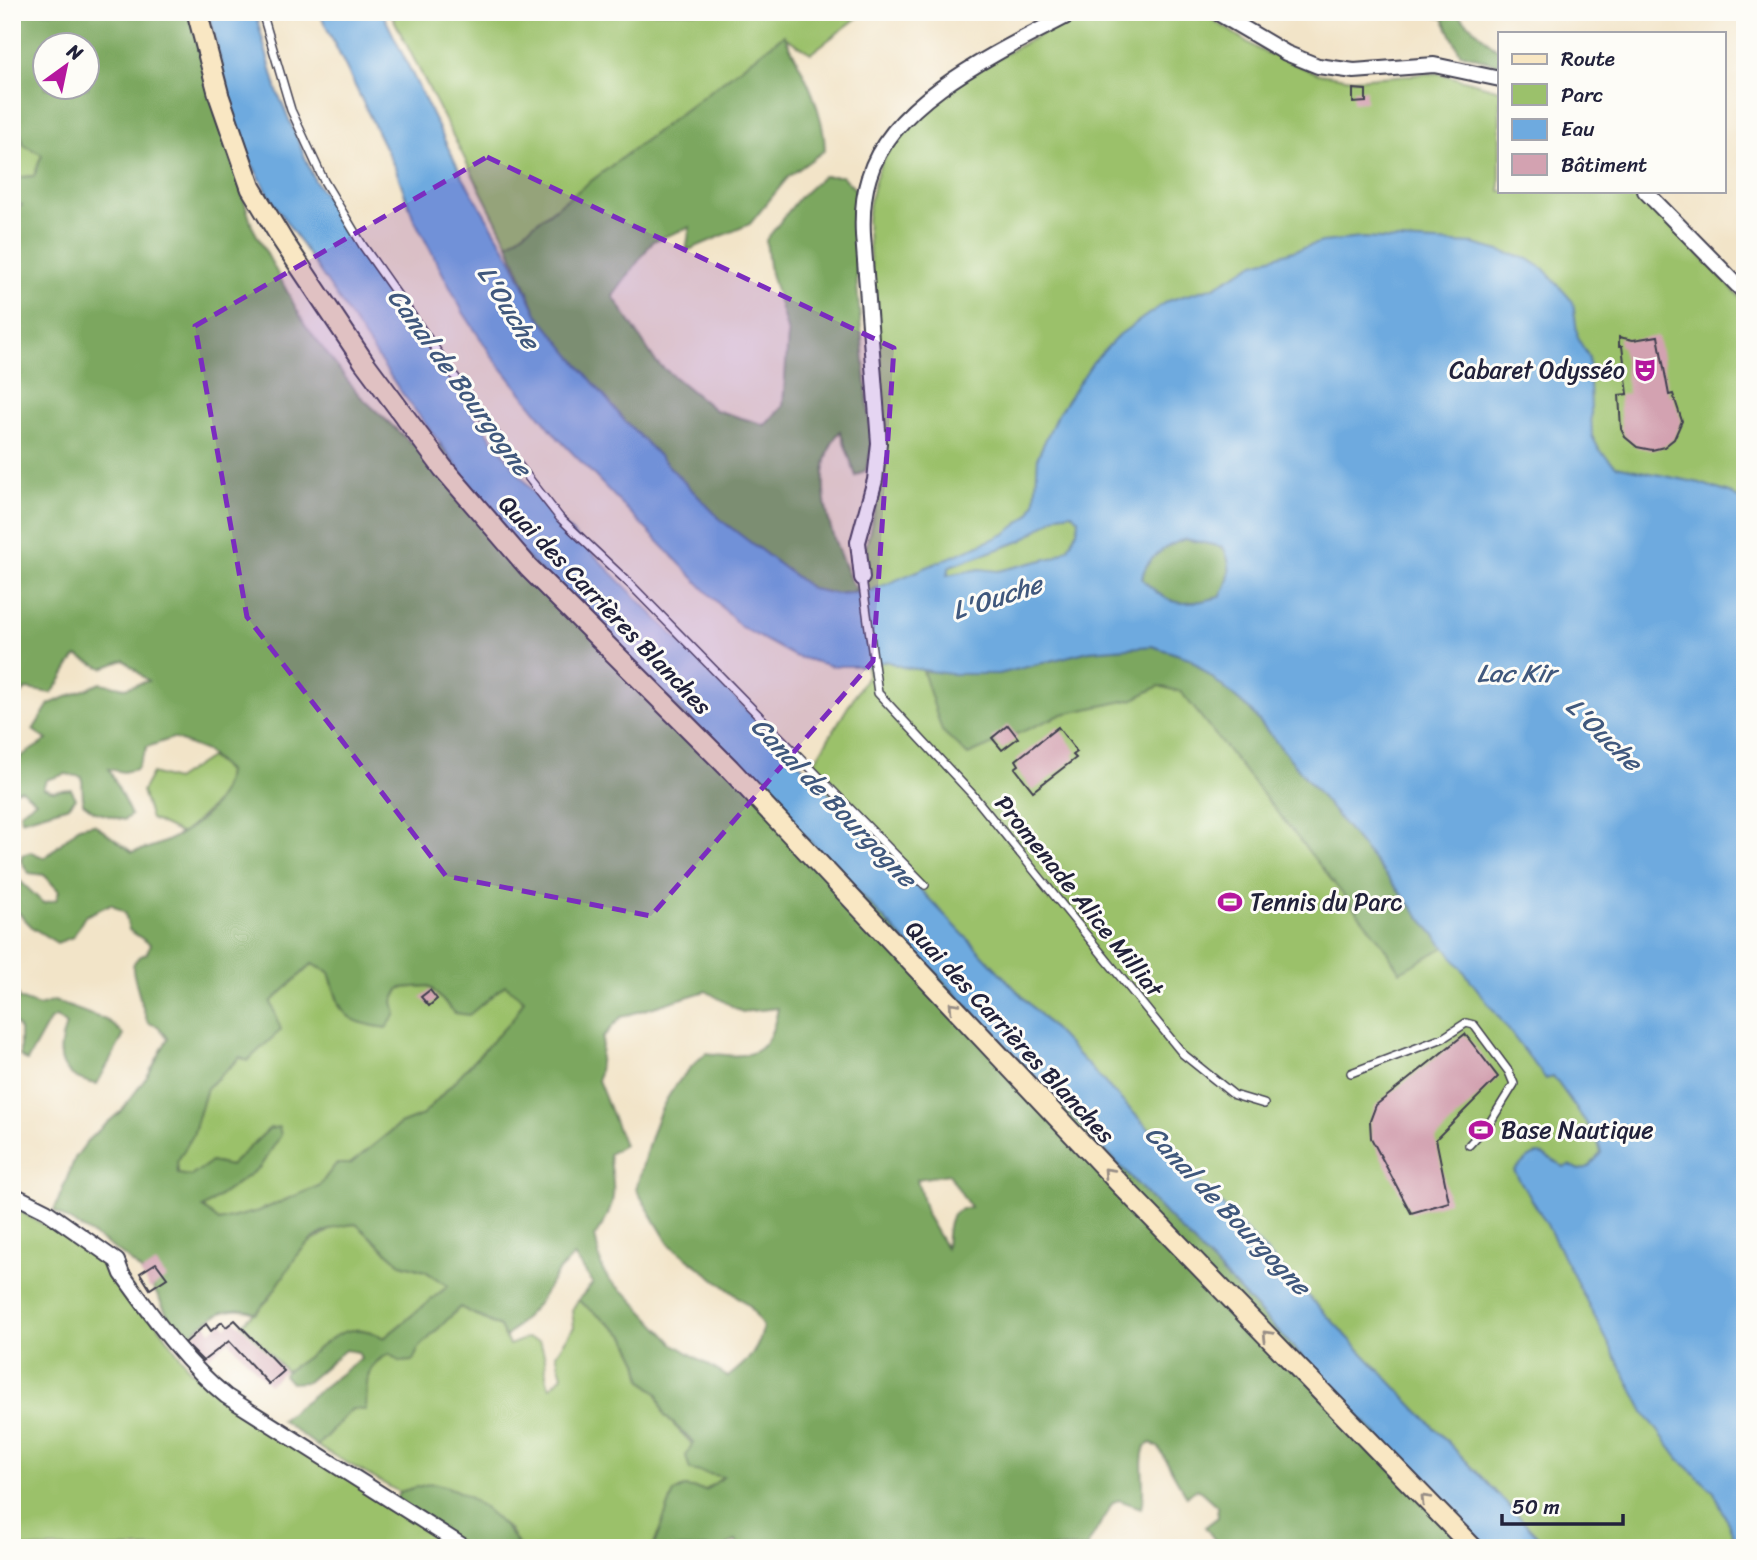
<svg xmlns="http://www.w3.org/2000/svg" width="1757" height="1560" font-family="Sriracha,sans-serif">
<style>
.green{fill:#9bc16b;stroke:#5e7253;stroke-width:2}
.forest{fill:#7ca75f;stroke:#4f644d;stroke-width:2;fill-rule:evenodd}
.water{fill:#6eaadf;stroke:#48668d;stroke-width:2;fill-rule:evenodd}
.building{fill:#d3a2b1}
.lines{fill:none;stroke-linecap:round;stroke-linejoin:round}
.lane-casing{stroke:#413f50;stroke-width:10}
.street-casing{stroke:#413f50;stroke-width:18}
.secondary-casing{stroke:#413f50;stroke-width:23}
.lane{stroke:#fff;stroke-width:7}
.street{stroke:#fff;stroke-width:14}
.secondary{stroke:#f9e7c3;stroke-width:19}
.oneway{stroke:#988e86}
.marked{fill:#7b2cbf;fill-opacity:0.2;stroke:#7b2cbf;stroke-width:5;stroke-dasharray:14 9;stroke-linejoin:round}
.labels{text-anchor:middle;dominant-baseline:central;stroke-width:6;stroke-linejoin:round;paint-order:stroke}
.poi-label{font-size:24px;fill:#22223b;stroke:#fdfcf7;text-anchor:start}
.street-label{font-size:24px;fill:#22223b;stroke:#fdfcf7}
.water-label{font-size:26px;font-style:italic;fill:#40587d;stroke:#fdfcf7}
</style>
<rect width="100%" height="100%" fill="#fdfcf7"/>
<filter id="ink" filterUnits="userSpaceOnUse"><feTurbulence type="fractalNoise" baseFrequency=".0143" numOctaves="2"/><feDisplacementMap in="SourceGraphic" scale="14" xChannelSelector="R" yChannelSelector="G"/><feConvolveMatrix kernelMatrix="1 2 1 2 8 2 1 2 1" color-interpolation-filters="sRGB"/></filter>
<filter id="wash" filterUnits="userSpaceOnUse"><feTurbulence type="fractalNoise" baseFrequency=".00686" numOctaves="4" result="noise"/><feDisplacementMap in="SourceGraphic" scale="28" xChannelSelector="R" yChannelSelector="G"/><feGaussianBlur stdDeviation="1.57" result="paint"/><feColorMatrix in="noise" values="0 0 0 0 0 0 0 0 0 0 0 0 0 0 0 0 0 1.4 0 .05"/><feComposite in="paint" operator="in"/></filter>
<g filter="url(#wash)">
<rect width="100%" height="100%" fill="#f2e4c8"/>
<!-- green -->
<g class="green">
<path d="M390,12H865L811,53L783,36L508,244Z"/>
<path d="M1087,12H1201L1258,49L1319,74L1353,79L1438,73L1500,90V191H1638L1745,302V1548H1549L808,772L868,674L856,591L884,469L885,447L867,219C871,194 875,170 890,148C927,92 1025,40 1087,12Z"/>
<path d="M12,118L18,123L24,145L42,154L34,176L12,178Z"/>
<path d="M210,757L227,771C225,801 203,815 182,834L151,819L142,791L152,773L175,780Z"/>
<path d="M312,964L329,972L340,1009L393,1001L400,988L429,986L455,1013L487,998L505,985L524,1000L513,1019L423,1115L400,1124L350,1165L336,1164L319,1186L259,1211L219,1221L203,1208L260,1167L269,1129L230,1166L211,1162L191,1176L178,1174L177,1162L193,1135L207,1088L241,1057L270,1002Z"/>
<path d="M12,1207L98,1254L122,1274L190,1370L455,1548H12Z"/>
<path d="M356,1224L401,1264L425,1271L448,1286L384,1338C340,1312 322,1353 286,1371L242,1324L269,1299L299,1249L339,1225Z"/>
<path d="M578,1300L625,1336L638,1362L642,1380L658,1394L664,1415L724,1477L706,1490L684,1487L674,1492L653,1548H520L509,1529L432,1483L399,1492L317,1446L352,1409H366C367,1384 363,1365 389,1354L401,1362L460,1307L500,1327L509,1345L527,1338L539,1341C550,1362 542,1372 550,1388L562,1376L556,1354L574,1327L572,1310Z"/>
</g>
<!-- forest -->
<g class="forest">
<path d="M12,12H188L252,226L305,325L359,395L410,442L440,445L523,553L762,791L1485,1548H1221L1205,1527L1218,1517L1217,1506L1197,1488L1187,1497L1159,1448L1151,1443L1145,1446C1138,1467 1147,1485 1141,1508L1119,1500L1113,1502L1086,1548H739L736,1541L724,1548H653L674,1492L684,1487L706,1490L723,1477L690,1470L686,1456L693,1442L664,1415L658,1394L642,1380L638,1362L625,1336L578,1300L593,1283L574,1256L559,1270L537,1305L505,1338L500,1327L460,1307L419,1348L413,1361L401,1362L389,1354C363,1365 367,1385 366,1410L352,1409L317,1446L281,1420L361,1358L358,1352L345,1350L307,1382L291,1383L284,1375L286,1371C322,1353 340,1312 384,1338L448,1286L425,1271L401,1264L356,1224C293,1229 293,1277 256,1313C225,1302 207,1320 185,1339C167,1326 160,1290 141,1271C119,1248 81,1229 54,1211L75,1158L90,1138L122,1110L148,1075L168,1038L158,1026L148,1023C145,1016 132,972 133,968C133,959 141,956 147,953L150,944L129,930L125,913L111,904L85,916L73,937L57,943L33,928L12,906V873L43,903L56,900L59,891L44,875L29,873L21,861L22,855L31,852L45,858L79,827L94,824L132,852C172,844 224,816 227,771L206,751L173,738L147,747L137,769L123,772L109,769L131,815L124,820L95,812L83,803L82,777L66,774L46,780L43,788L53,791L71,789L76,798L69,806L21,820L20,812L36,801L21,789L12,792V762L47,740L33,730L49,704L101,683L125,688L148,681L124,660L103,668L77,656C65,668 63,682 51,693L26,689L12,704V587L17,584L18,575L12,569V213L22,205L12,199V178L34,176L42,155L24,145L18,123L12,118ZM46,46H88V88H46ZM312,964L329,972C342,1014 340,1021 386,1028L396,1014L393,1001L400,988L429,986L455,1013L469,1015L505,985L524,1000L513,1019L423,1115L400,1124L350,1164H336L319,1186L259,1211L219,1221L203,1208L260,1167L281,1135L279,1127L269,1129L230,1166L211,1162L191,1176L178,1174L177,1162L193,1135L207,1088L240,1057L247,1061L281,1030L271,1002ZM706,991L742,1012L778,1008C769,1057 752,1059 706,1053C656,1097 654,1128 636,1189L669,1244L750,1306L763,1327C760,1350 746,1363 728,1377L674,1344L629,1296L610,1281L602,1269L595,1236C618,1205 615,1191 609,1154L624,1145L598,1080L603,1037L621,1017ZM949,1174L970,1207C945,1210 948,1226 946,1248L927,1216L917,1179Z"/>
<path d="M1412,12H1455L1500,52V65L1460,53L1443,18Z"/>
<path d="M784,35C803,71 824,109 825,150L788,177L750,224L686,251L690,227L653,241L613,296L656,362L715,410L765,425L783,406L788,334L769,266L766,240L799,198L823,176H842L856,190L857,285L872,447L866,470L856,476L840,431C805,475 834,546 856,591L837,594L812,589L722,521L623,419L537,314L508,244Z"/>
<path d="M1185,539L1223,547C1233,565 1231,579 1220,597C1183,606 1170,608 1142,579C1144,558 1167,545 1185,539Z"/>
<path d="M1152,646L1189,658L1250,710L1445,947L1400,972L1381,942L1181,692L1159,686L1134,699L1063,714L968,755L942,731L923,671L999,674L1089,651Z"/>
<path d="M12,980L19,999L39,1006L54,1001L109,1021L124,1035L97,1084C60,1078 54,1058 66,1025L56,1017L50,1020L27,1061L20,1056V1030L12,1019Z"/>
<path d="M432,1483C465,1488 503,1519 520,1548H455L392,1507L399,1492Z"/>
</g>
<!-- water -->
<g class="water">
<path d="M208,12H255L277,91L315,181L476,418L538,498L808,772L1549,1548H1485L762,791L523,553L399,389L273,202L250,161L237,127Z"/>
<path d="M319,12H382L462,176L511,258L537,314L623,419L722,521L812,589L836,594L868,592L1005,534L1029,515L1035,502L1038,456L1056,417L1093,362L1119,335L1167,301L1214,287L1255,263L1322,242L1362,238L1474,244L1528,259L1544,269L1573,302L1578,339L1589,357L1592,436L1600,451L1616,466L1700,483L1732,494L1745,503V1548H1739L1714,1492L1679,1459L1644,1412L1545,1221L1514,1171C1538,1148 1536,1150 1564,1167L1570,1165L1580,1170L1589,1167L1601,1153L1597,1138L1553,1076L1546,1079L1445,947L1250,710L1189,658L1152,646L1089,651L999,674H950L902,667L886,661L868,666H832L794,656L741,627L558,438L494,359L463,312L413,217L396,170ZM1072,513L1078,519L1077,531L1068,548L1055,557L998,571L980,569L947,575L950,566L1021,541L1059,515ZM1185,539L1223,547C1233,565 1231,579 1220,597C1183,606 1170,608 1142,579C1144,558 1168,545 1185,539Z"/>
</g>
<g id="blocks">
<!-- building -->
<g class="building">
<path d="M1353,89L1366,90V102L1353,103Z"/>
<path d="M1658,336L1669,395L1673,394L1682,421L1674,439L1664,447L1652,450L1637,447L1625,437L1621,429L1619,395L1628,394L1622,346H1619V337L1633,340Z"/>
<path d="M1008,725L1018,738L1002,750L992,738Z"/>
<path d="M1058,727L1077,752L1073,755L1076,758L1033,791L1015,768L1019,765L1016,760Z"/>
<path d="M430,990L437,999L429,1006L421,997Z"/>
<path d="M1465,1034L1498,1077L1436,1139L1449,1202L1411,1213L1371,1138L1370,1121L1376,1105Z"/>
<path d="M156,1263L167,1278L150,1289L140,1273Z"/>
<path d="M235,1320L284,1371L269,1384L229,1341L203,1361L185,1343L206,1324L211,1331L222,1322L226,1327Z"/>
</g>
</g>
</g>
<g filter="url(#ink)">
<use href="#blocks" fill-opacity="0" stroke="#413f50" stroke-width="2"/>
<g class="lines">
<!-- lane casing -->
<g class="lane-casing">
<g id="lane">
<path d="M262,12L291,110L324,181L363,246L506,449L560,518L630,584L925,885"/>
<path d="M862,578L878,693L972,794L1183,1054L1234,1095L1264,1104"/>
<path d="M1351,1073L1443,1038L1466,1023L1474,1025L1509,1072L1514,1084L1491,1121L1469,1145"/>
</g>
</g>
<!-- street casing -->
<g class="street-casing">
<g id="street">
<path d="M1216,12L1286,53L1318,66L1354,71L1434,65L1500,79"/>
<path d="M1645,191L1745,293"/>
<path d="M862,578L858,542L875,480L879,443L863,235C862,215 863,196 869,177C892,98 1007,48 1074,12"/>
<path d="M12,1194L46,1211L117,1261L122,1274C154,1318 184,1362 226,1396L466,1548"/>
</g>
</g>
<!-- secondary casing -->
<g class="secondary-casing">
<path id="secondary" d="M197,12L219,96L251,188L283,241L364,362L443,468L529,568L730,769L1119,1183L1473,1548"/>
</g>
<!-- lane -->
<use href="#lane" class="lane"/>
<!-- street -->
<use href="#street" class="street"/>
<!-- secondary -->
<use href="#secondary" class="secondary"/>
</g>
<!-- one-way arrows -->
<defs><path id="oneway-chevron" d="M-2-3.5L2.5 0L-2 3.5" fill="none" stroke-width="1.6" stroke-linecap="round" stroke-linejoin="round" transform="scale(1.75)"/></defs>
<g class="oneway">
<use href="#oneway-chevron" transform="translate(953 1006) rotate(-133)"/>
<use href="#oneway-chevron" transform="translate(1108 1172) rotate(-133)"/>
<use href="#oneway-chevron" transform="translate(1267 1335) rotate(-134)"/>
<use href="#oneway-chevron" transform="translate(1425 1499) rotate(-134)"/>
</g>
</g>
<!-- marked area -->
<path class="marked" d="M487,157L894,348L873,661L651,916L446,876L247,617L195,326Z"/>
<!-- icons -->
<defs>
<g id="theatre-bare" transform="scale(1.89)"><path d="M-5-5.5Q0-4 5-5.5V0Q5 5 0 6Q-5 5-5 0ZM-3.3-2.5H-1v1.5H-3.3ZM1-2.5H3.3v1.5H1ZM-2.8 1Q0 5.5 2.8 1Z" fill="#b5179e" stroke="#fdfcf7" stroke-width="2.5" paint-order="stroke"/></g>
<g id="stadium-bare" transform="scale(1.89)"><path d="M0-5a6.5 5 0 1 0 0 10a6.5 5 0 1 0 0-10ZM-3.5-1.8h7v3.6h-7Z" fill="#b5179e" stroke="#fdfcf7" stroke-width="2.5" paint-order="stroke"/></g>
</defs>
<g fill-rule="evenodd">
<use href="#theatre-bare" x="1645" y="370"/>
<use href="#stadium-bare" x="1230" y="902"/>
<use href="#stadium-bare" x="1481" y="1130"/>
</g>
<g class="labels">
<!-- poi labels -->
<g class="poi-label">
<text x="1625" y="370" text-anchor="end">Cabaret Odysséo</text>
<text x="1250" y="902">Tennis du Parc</text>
<text x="1501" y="1130">Base Nautique</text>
</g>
<!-- street labels -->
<g class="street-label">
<text transform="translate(605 605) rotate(46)">Quai des Carrières Blanches</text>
<text transform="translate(1079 896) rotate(51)">Promenade Alice Milliat</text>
<text transform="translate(1010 1032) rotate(47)">Quai des Carrières Blanches</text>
</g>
<!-- water labels -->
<g class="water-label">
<text transform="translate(509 307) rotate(58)">L'Ouche</text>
<text transform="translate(460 382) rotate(54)">Canal de Bourgogne</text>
<text transform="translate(997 597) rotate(-18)">L'Ouche</text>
<text x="1516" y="673">Lac Kir</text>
<text transform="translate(1604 734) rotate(44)">L'Ouche</text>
<text transform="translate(834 802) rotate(46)">Canal de Bourgogne</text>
<text transform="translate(1228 1210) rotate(46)">Canal de Bourgogne</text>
</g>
</g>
<!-- margin -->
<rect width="1757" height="1560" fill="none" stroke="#fdfcf7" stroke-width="42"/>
<!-- legend -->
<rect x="1498" y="32" width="228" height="161" fill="#fdfcf7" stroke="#a5a5ac" stroke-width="2"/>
<rect x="1512" y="54" width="35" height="10" fill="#f9e7c3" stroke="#a5a5ac" stroke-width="2"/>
<text x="1561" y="66" font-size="21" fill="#22223b">Route</text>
<rect x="1512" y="84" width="35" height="21" fill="#9bc16b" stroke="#a5a5ac" stroke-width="2"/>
<text x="1561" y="102" font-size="21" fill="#22223b">Parc</text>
<rect x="1512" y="119" width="35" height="21" fill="#6eaadf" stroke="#a5a5ac" stroke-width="2"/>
<text x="1561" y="136" font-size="21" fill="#22223b">Eau</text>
<rect x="1512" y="154" width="35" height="21" fill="#d3a2b1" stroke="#a5a5ac" stroke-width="2"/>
<text x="1561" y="172" font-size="21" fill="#22223b">Bâtiment</text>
<!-- north arrow -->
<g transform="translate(66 66) rotate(33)"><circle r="33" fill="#fdfcf7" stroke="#a5a5ac" stroke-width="2"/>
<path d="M0-5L12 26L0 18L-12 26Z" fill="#b5179e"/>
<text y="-10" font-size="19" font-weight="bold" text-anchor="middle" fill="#22223b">N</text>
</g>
<!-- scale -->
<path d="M1502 1514v10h121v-10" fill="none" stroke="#22223b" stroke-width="3.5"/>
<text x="1512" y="1514" font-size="21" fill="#22223b" stroke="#fdfcf7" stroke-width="5" paint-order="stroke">50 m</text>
</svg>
